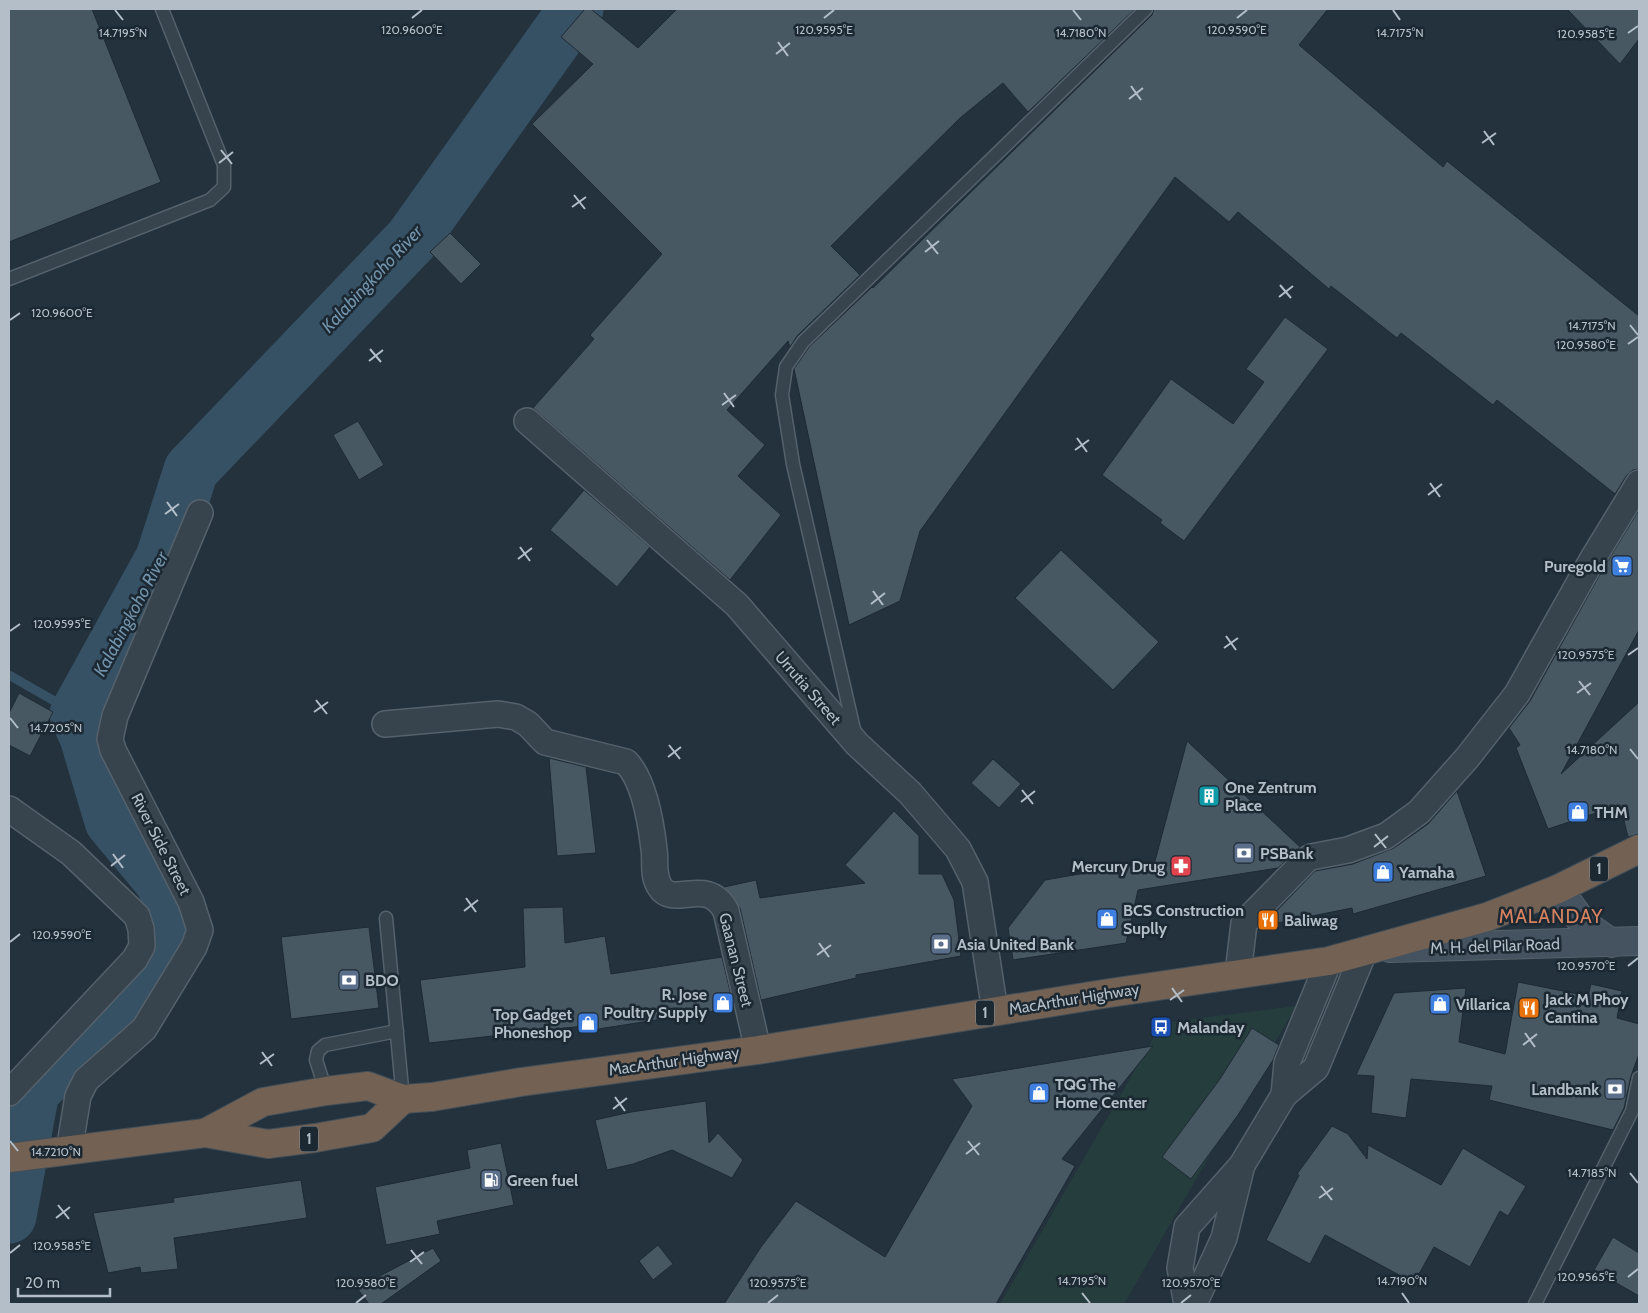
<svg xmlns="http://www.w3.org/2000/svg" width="1648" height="1313" font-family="Cabin,sans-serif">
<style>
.green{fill:#253e3d}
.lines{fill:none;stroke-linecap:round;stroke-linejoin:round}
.stream{stroke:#365064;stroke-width:9}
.river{stroke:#365064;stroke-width:55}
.building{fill:#475863;stroke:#1e2a34}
.lane-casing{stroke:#55616b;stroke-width:15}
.street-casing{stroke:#55616b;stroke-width:28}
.secondary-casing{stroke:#55616b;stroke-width:30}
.highway-casing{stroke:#424e58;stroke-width:30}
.lane{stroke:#37434d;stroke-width:12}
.street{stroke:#37434d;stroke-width:25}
.secondary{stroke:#455360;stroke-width:28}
.highway{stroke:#736254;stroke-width:28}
.ticks{fill:none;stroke:#b3bec8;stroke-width:2}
.labels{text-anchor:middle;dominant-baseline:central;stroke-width:5;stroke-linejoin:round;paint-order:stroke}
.shield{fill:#1c2832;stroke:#86919b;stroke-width:1}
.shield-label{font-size:15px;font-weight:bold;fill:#b3bec8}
.poi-label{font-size:16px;font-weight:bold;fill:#b3bec8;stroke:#1c2832;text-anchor:start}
.street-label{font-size:16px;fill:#b3bec8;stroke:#1c2832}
.water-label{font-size:18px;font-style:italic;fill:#7294ac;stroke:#1c2832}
.quarter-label{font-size:19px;letter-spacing:1px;fill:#d68260;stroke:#1c2832}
.ticks-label{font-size:12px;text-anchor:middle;fill:#b3bec8;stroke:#1c2832;stroke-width:5;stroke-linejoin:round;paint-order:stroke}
</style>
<rect width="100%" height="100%" fill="#23323d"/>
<!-- green -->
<path class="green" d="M1296,1006L1124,1304H1000L1162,1023Z"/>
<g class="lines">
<!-- stream -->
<path class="stream" d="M9,675L77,714"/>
<!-- river -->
<path class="river" d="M9,1216L32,1091L124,1003L168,942L178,915L162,881L112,821L87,737L77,714L163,558L191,470L412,239L576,9"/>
</g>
<!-- building -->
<g class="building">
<path d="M9,9H92L161,182L9,242Z"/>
<path d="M585,9H591L638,48L677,9H1135L1028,112L1003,83L960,118L831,246L860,275L797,336L790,347L788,341L727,410L765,445L738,476L781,515L730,580L533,408L594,339L590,335L662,254L532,124L593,64L561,37Z"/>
<path d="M1154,9H1328L1299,45L1443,167L1447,161L1639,316V469L1633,470L1627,475L1615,494L1497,400L1493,405L1401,333L1397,338L1331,286L1329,289L1238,212L1229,222L1175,177L920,531L900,601L849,625L794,369L809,347L872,287L873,288L1152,15Z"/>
<path d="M1567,9H1639V39L1620,64Z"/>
<path d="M450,233L481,264L461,284L430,252Z"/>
<path d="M1285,317L1328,349L1184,541L1160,523L1162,520L1102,475L1171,379L1233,424L1264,382L1246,369Z"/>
<path d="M358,421L384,465L359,480L333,435Z"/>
<path d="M584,490L650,547L617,587L550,530Z"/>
<path d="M1639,510V630L1561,774L1639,702V834L1628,837L1620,805L1548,829L1516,748L1520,745L1509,728L1530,701L1604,567Z"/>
<path d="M1061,550L1159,642L1113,690L1015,598Z"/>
<path d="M19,693L53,712L30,756L9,745V713Z"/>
<path d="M1187,741L1300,847L1278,868L1138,890L1126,943L1013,960L1008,928L1045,880L1155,861Z"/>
<path d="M549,758L586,767L596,853L557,856Z"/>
<path d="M993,759L1021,784L999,808L971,783Z"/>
<path d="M1457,791L1486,876L1353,914L1352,908L1262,926L1315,871L1353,864L1394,848L1428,824Z"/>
<path d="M894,811L919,836V874H942L954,900L961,956L856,975V978L761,1000L740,908L724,887L756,880L760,898L865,883L845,865Z"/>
<path d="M563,907L565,943L605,936L611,974L722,957L734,1008L585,1031L584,1026L429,1043L420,980L525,967L523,908Z"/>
<path d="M369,927L379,1008L291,1019L281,937Z"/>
<path d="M1518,982L1588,996L1591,984L1622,991L1617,1018L1639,1024V1054L1631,1076L1624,1108L1613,1130L1489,1100L1492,1086L1411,1079L1406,1118L1371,1113L1374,1076L1356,1075L1394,993L1466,988L1459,1042L1505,1054Z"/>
<path d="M1252,1028L1279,1045L1273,1060L1238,1115L1191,1179L1162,1157L1220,1079Z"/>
<path d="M1153,1046L1062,1159L1075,1166L996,1304H724L761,1247L796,1201L885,1257L972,1106L952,1079Z"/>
<path d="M706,1101L709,1143L718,1133L743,1160L732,1178L672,1150L633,1164L607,1170L595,1120L631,1112Z"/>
<path d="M1332,1126L1348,1134L1367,1159L1368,1145L1441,1185L1463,1148L1526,1186L1508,1216L1500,1211L1470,1267L1434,1247L1414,1283L1325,1235L1310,1264L1266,1240L1299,1175L1297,1174Z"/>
<path d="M501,1143L514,1205L437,1221L440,1234L386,1245L375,1187L470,1168L467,1150Z"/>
<path d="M301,1180L307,1218L174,1238L178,1269L141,1273L140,1267L108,1273L93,1213L174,1202L173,1198Z"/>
<path d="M1613,1237L1639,1253V1296L1594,1270Z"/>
<path d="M658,1245L673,1264L653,1280L639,1261Z"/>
<path d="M433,1248L441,1261L381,1304H369L357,1288Z"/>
</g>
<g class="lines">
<!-- lane casing -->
<g class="lane-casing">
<g id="lane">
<path d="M9,279L210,200L224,187V165L162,9"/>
<path d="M855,734L793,464L782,395L786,367L803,342L1146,9"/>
<path d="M386,918L403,1099"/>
<path d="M326,1091L316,1060L318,1051L325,1045L397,1031"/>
<path d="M1535,1304L1632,1111L1639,1078"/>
</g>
</g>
<!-- street casing -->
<g class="street-casing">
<g id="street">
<path d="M527,421L737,605L857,744L910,793L958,849L975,882L995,1011"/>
<path d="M385,724L498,714L516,717L528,724L545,742L626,762C644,780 651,823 654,849C656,861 652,875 660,887C674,909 707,875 726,911L758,1050"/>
<path d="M9,809L71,853L137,916L141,929L142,946L135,959L9,1093"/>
<path d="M1238,974L1244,923L1306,860L1311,857L1348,850L1386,836L1419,812L1467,758L1517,694L1592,560L1639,483"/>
<path d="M1284,1095L1287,1063L1329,961"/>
<path d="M69,1151L78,1096L86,1080L144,1029L194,947L200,930L191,902L113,750L110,739L115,716L200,513"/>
<path d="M1187,1304L1180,1268L1187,1227L1242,1165L1284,1095L1316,1068L1364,952"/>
<path d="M1194,1304L1224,1238L1241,1169"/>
</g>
</g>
<!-- secondary casing -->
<g class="secondary-casing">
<g id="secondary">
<path d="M1558,889L1583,923L1611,943"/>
<path d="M1390,948L1639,941"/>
</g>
</g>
<!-- highway casing -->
<g class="highway-casing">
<g id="highway">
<path d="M205,1133L263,1102L326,1091L368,1086L403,1099L432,1097L521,1082L758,1050L1103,994L1329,961L1487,917L1558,889L1639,849"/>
<path d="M9,1158L205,1133L268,1144L315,1138L372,1128L403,1099"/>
</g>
</g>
<!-- lane -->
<use href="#lane" class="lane"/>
<!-- street -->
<use href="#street" class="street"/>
<!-- secondary -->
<use href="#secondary" class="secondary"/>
<!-- highway -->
<use href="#highway" class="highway"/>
</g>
<!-- ticks -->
<path class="ticks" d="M115,10L123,20M1073,10L1081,20M1393,10L1400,20M412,18L422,10M824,18L834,10M1237,18L1247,10M1628,33L1638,26M778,42L788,56M776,54L790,43M1131,86L1141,100M1129,99L1143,88M1484,131L1494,145M1482,143L1496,133M221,150L232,164M219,163L233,152M574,195L585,209M572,207L586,197M927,240L938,254M925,252L939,241M1280,285L1291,298M1279,297L1293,286M10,320L20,313M1630,325L1638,335M1628,344L1638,337M370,349L381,362M369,361L383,350M724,393L734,407M722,405L736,395M1077,438L1087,452M1075,450L1089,440M1430,483L1440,497M1428,495L1442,484M167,502L177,516M165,514L179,504M520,547L530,561M518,559L532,548M873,591L883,605M871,604L885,593M10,631L20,624M1226,636L1236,650M1224,648L1238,638M1628,655L1638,648M1579,681L1590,695M1577,693L1591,683M316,700L327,714M314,712L328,702M10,718L18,728M669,745L680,759M1630,749L1638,759M668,757L681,747M1022,790L1033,804M1021,802L1035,791M1375,834L1386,848M1374,847L1388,836M113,854L123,868M111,866L125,855M466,898L476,912M464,911L478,900M10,942L20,934M819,943L829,957M817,955L831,945M1628,966L1638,958M1172,988L1182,1002M1170,1000L1184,990M1525,1033L1535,1047M1523,1045L1537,1034M262,1052L272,1066M260,1064L274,1054M615,1097L625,1111M613,1109L627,1098M10,1141L18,1151M968,1141L979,1155M966,1154L980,1143M1630,1173L1638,1183M1321,1186L1332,1200M1319,1198L1333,1188M58,1205L69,1219M56,1218L70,1207M411,1250L422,1264M10,1253L20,1245M410,1262L424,1252M1628,1277L1638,1269M1082,1293L1090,1303M1402,1293L1409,1303M356,1303L366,1295M768,1303L778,1295M1181,1303L1191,1295"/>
<!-- icons -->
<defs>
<g id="supermarket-square" transform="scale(1.125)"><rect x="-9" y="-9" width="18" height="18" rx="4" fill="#3f7fe0" stroke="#1c2832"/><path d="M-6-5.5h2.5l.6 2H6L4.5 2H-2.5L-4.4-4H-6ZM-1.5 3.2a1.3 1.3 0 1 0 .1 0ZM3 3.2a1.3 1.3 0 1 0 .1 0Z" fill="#fff"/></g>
<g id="building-square" transform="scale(1.125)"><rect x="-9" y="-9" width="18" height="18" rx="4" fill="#0f9aa8" stroke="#1c2832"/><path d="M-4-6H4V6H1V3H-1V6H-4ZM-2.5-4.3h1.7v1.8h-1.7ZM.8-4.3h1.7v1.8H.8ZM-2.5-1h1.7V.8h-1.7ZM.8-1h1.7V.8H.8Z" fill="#fff"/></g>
<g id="shop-square" transform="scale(1.125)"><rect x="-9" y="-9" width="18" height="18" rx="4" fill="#3f7fe0" stroke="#1c2832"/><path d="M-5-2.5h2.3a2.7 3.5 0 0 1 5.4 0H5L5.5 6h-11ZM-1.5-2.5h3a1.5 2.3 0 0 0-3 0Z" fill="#fff"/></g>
<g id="bank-square" transform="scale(1.125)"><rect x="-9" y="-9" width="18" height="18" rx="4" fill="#5c6f8a" stroke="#1c2832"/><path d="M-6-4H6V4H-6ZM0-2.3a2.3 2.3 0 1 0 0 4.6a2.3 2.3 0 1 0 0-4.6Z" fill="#fff"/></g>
<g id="pharmacy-square" transform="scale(1.125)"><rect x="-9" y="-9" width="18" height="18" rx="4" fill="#e0444e" stroke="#1c2832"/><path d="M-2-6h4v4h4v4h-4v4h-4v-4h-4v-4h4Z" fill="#fff"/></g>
<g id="restaurant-square" transform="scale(1.125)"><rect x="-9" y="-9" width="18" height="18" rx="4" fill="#e8710a" stroke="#1c2832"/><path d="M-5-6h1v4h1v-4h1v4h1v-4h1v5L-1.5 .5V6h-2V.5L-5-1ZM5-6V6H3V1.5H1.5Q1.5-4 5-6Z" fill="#fff"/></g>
<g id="bus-square" transform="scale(1.125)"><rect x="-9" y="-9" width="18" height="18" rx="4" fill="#1a4fb4" stroke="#1c2832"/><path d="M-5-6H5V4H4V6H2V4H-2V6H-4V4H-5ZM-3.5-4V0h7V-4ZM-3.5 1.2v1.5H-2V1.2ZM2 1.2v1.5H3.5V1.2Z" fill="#fff"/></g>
<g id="fuel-square" transform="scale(1.125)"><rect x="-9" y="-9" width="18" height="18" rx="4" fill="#5c6f8a" stroke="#1c2832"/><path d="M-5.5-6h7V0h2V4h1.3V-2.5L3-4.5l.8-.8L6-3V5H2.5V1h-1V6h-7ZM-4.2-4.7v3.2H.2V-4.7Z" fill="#fff"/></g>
</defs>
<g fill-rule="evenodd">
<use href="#supermarket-square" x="1622" y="566"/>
<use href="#building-square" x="1209" y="796"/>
<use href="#shop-square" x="1578" y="812"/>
<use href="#bank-square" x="1244" y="853"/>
<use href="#pharmacy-square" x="1181" y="866"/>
<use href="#shop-square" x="1383" y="872"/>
<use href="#shop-square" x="1107" y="919"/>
<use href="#restaurant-square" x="1268" y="920"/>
<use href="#bank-square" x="941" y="944"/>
<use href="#bank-square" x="349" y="980"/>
<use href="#shop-square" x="723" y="1003"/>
<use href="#shop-square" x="1440" y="1004"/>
<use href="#restaurant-square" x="1529" y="1008"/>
<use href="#shop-square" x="588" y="1023"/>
<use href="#bus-square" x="1161" y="1027"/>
<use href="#bank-square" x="1615" y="1089"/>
<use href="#shop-square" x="1039" y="1093"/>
<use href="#fuel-square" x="491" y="1180"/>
</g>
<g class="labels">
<!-- shield labels -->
<g class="shield">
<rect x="1590" y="856.5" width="18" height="25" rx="4"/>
<rect x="976" y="1000.5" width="18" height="25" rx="4"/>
<rect x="300" y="1126.5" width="18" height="25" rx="4"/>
</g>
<g class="shield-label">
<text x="1599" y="869">1</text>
<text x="985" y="1013">1</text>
<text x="309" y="1139">1</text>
</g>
<!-- poi labels -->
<g class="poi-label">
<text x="1606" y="566" text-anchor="end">Puregold</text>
<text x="1225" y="787">One Zentrum<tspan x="1225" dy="18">Place</tspan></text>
<text x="1594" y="812">THM</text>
<text x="1260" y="853">PSBank</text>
<text x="1165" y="866" text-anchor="end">Mercury Drug</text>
<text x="1399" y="872">Yamaha</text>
<text x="1123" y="910">BCS Construction<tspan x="1123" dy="18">Suplly</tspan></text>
<text x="1284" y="920">Baliwag</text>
<text x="957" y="944">Asia United Bank</text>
<text x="365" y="980">BDO</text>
<text x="707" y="994" text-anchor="end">R. Jose<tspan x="707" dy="18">Poultry Supply</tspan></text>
<text x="1545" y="999">Jack M Phoy<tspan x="1545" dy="18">Cantina</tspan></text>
<text x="1456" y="1004">Villarica</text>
<text x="572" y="1014" text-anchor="end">Top Gadget<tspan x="572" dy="18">Phoneshop</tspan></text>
<text x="1177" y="1027">Malanday</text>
<text x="1055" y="1084">TQG The<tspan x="1055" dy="18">Home Center</tspan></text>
<text x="1599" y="1089" text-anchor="end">Landbank</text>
<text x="507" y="1180">Green fuel</text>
</g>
<!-- street labels -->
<g class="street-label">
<text transform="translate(808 688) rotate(49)">Urrutia Street</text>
<text transform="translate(161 844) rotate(63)">River Side Street</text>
<text transform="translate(1495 946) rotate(-2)">M. H. del Pilar Road</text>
<text transform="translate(736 960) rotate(76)">Gaanan Street</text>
<text transform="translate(1074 999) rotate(-9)">MacArthur Highway</text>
<text transform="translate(674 1061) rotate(-8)">MacArthur Highway</text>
</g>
<!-- water labels -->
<g class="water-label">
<text transform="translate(372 279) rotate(-47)">Kalabingkoho River</text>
<text transform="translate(131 614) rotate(-62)">Kalabingkoho River</text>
</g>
<!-- quarter labels -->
<g class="quarter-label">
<text x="1551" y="916">MALANDAY</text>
</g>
</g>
<g class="ticks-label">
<text x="412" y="34">120.9600°E</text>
<text x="824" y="34">120.9595°E</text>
<text x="1237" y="34">120.9590°E</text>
<text x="123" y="37">14.7195°N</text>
<text x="1081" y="37">14.7180°N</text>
<text x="1400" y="37">14.7175°N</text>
<text x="1586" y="38">120.9585°E</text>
<text x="62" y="317">120.9600°E</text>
<text x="1592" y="330">14.7175°N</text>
<text x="1586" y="349">120.9580°E</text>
<text x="62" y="628">120.9595°E</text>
<text x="1586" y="659">120.9575°E</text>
<text x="56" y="732">14.7205°N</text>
<text x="1592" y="754">14.7180°N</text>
<text x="62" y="939">120.9590°E</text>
<text x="1586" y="970">120.9570°E</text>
<text x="56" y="1156">14.7210°N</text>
<text x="1592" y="1177">14.7185°N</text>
<text x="62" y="1250">120.9585°E</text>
<text x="1586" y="1281">120.9565°E</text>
<text x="1082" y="1285">14.7195°N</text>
<text x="1402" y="1285">14.7190°N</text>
<text x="366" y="1287">120.9580°E</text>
<text x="778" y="1287">120.9575°E</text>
<text x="1191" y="1287">120.9570°E</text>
</g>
<!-- border -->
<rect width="1648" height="1313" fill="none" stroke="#b3bec8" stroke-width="20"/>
<!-- scale -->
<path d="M18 1288v8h92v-8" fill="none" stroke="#b3bec8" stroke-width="2.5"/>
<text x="25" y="1288" font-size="15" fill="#b3bec8" stroke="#1c2832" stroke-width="4" paint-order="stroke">20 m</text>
</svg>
